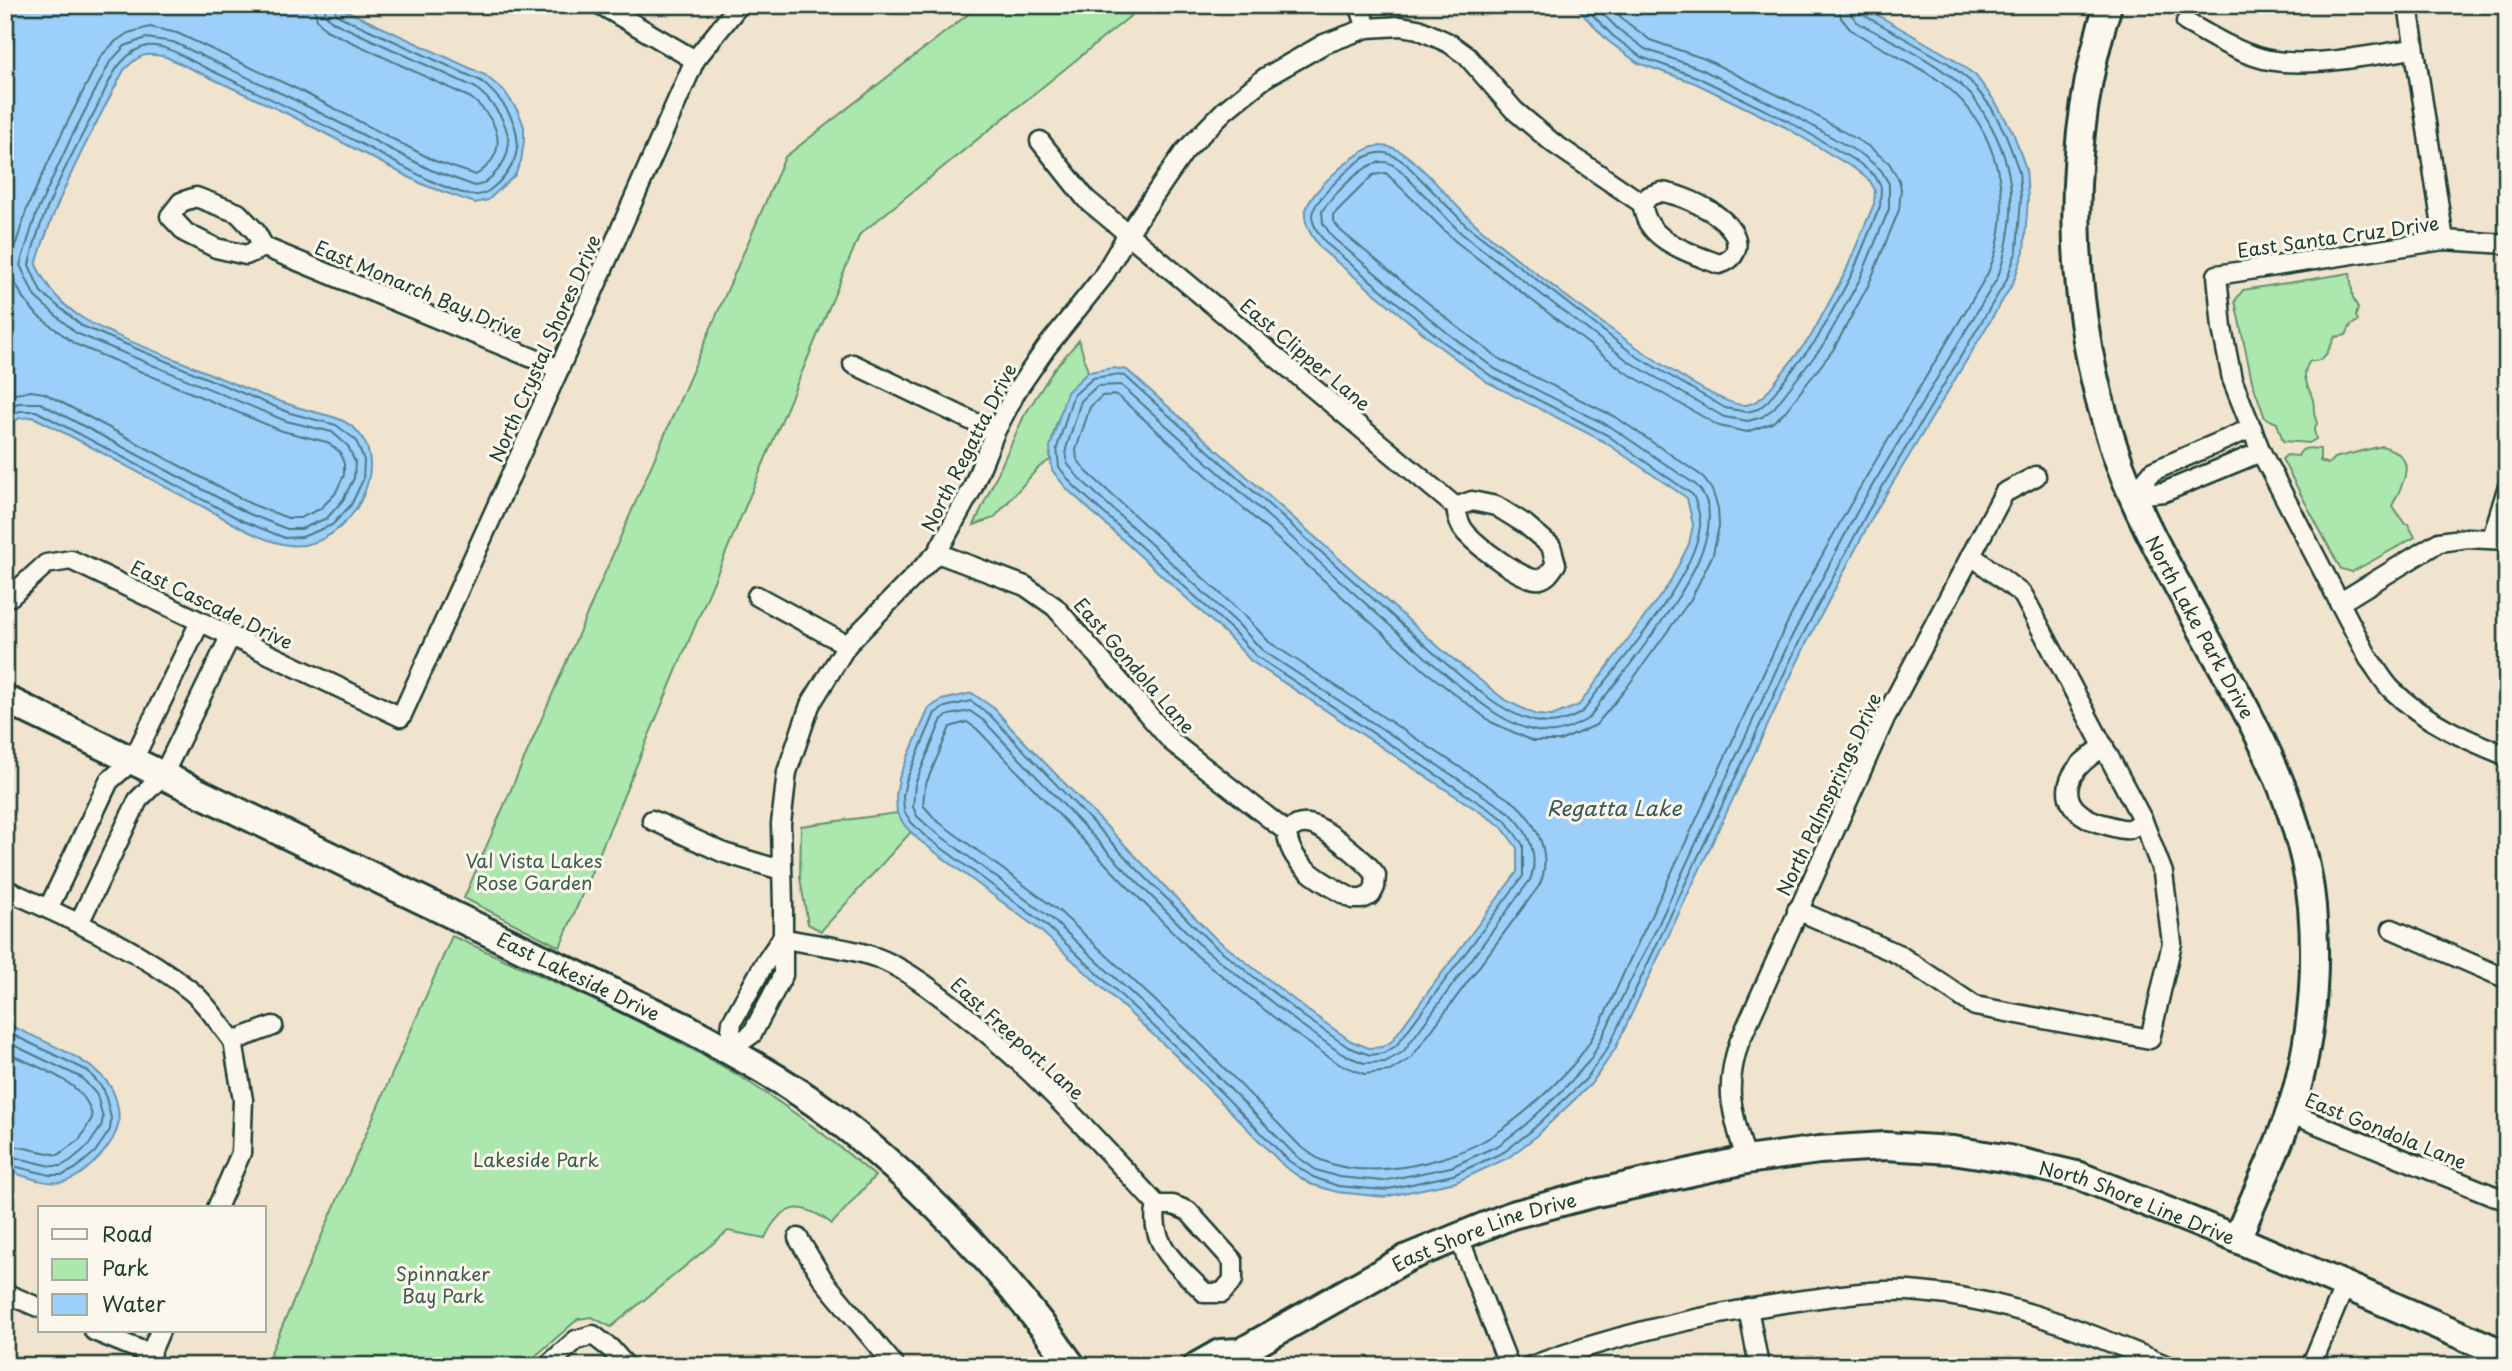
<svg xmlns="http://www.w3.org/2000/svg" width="2512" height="1371" font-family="'Playpen Sans',sans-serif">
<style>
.green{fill:#ace8ad;stroke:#669270;stroke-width:2}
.water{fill:#9cd0fa;stroke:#6a95ab;stroke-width:2}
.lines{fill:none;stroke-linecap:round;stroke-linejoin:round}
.shore{stroke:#517883;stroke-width:2}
.street-casing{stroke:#1f3d34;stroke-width:23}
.secondary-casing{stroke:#1f3d34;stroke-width:32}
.street{stroke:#fbf7ec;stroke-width:18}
.secondary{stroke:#fbf7ec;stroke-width:26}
.labels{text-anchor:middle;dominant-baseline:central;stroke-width:6;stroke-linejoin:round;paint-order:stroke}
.street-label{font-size:19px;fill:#1f3d34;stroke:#fbf7ec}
.park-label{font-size:19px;fill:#3b5f4c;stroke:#fbf7ec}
.water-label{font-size:21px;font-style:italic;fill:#385a5c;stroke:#fbf7ec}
</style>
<rect width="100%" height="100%" fill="#f0e4cf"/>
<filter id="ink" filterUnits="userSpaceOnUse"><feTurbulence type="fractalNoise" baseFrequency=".0143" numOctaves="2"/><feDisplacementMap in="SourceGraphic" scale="14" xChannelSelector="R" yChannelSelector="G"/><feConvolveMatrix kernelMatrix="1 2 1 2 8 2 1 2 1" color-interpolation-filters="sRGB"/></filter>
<g filter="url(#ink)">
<!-- green -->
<g class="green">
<path d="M980,5H1144L860,234L560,947L464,898L785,157Z"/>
<path d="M2350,273L2353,298L2358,308L2356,316L2358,321L2351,325L2346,335L2335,337C2329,349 2325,363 2310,361C2299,376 2309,386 2313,400C2315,411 2312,411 2317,423L2314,430L2316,439L2309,443L2283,441L2277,423L2265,418L2252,381L2235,301L2243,290Z"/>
<path d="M1079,340L1088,372C1067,394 1050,428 1050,460L1038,468L994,518L974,525L1024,416L1054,369Z"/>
<path d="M2382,446C2419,457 2405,479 2392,506L2405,524H2408L2415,537L2352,572L2341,569L2338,564L2282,459L2287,455L2298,456C2302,446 2311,448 2320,449V461L2328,464L2334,458Z"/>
<path d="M897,813L911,832L821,931L808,924L800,878L801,826Z"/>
<path d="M452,936C545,978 641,1019 729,1070C781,1101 829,1137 875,1176L832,1224C803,1202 782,1201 765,1238L728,1231L611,1327L592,1317L578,1319L524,1366H265Z"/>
</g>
<!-- water -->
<g class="water">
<path d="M5,5H334L485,75L505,92L519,113L524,127V141L521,161L515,175L488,200L475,203L424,185L288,114L166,57C145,52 140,54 124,70C91,133 56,196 36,265C48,289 61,305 84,319C110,335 148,348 177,360C226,380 274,403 326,415C414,435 354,560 283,544C254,538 228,520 202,506C145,477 90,445 33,417L20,418L5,426Z"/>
<path d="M1574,5H1860L1952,58L1976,76L1996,103L2013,132L2026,169L2028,199L2024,251L2013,283L1874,514L1806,644L1615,1049L1592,1083L1534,1138L1508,1158L1456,1182L1384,1197L1337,1192L1310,1184L1285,1167L1174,1054L1041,931L919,840L905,826L897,813L896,796L899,778L929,708L942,700L972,693L995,709L1012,729L1214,937L1307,1010L1351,1041L1369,1048L1382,1047L1391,1042L1517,872V848L1501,826L1251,661L1228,636L1067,489L1052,470L1050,447L1067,392L1088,372L1114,368L1127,370L1442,650L1505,700L1536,715L1552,716L1579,705L1669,584L1689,544L1693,525L1687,498L1603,441L1487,382L1440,347L1321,249C1314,239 1306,229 1305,216C1304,196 1354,152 1373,147C1386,144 1397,148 1407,156C1431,174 1449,200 1471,220C1506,253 1706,408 1745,405C1753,405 1758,400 1764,396L1811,336L1824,312L1846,271L1860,237L1874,204L1875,190L1870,181L1855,169L1785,127L1695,83L1638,63L1608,41Z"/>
<path d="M5,1023C35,1038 92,1058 110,1086C117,1097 122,1119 116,1132C109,1150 81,1179 63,1182C44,1185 22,1175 5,1170Z"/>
</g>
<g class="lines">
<!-- shore -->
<g class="shore">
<path d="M1583,5L1613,36L1641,57L1697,77L1788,121L1859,163L1875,176L1881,187L1880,206L1852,274L1817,339L1768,401L1758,409L1747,412L1725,408L1636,356L1467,226L1405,163C1399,159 1393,154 1385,153C1379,152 1370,155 1364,158C1352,165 1313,201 1312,215C1312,226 1320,236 1327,244L1444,342L1491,376L1607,435L1693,495C1697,505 1701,516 1700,526C1695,576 1625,657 1593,697C1590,701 1588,706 1584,710C1577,717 1559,723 1549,723C1510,723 1466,680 1437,656L1125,376L1114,375L1093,378L1073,396L1057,448L1059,467L1072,484L1233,631L1256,656L1505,820L1523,845V876L1396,1046L1384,1053L1370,1055L1348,1047L1303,1016L1210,942L1136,868L990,715L971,701L945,707L935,713L906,781L903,796L904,811L911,822L924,835L1046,925L1178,1049L1289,1161L1313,1177L1338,1186L1384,1190L1453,1175L1504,1152L1530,1132L1586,1079L1609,1046L1800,640L1868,511L2006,281L2017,250L2021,199L2019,171L2006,135L1991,107L1970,81L1948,63L1862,14L1858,5"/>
<path d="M1594,5L1618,29L1645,49L1701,69L1792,114L1864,156L1881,170L1889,184V209L1860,279L1824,344L1774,408L1762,417L1748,421L1724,417L1631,363L1461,233L1400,170C1395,166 1390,162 1384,162C1364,161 1333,196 1322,211L1323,223L1333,238L1450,335L1495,369L1611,427L1696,485C1739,527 1663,619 1638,654C1626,670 1614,686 1601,701C1597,706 1594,713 1589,718C1580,724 1564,731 1554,732C1512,737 1461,687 1431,662L1121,385L1097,386L1081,401L1066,449L1067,463L1079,478L1238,624L1262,650L1510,813C1528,830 1540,855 1530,880L1403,1052L1385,1062L1364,1063L1342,1054L1297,1022L1203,948L1129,874L984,721L970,711L949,715L942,719L915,784L913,807L917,816L930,828L1052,919L1185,1043L1295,1155L1316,1170L1339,1177L1383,1181L1451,1167L1499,1145L1524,1126L1562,1091L1591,1059L1654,934L1792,636L1860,506L1998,277C2015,224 2019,177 1991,126C1984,113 1975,97 1963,87C1935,60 1891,41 1857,22L1851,14L1850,5"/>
<path d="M1609,5L1625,21L1650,40L1705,59L1796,104L1868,146L1889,163L1899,180L1901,189L1899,210L1869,284L1833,350L1784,413L1772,423L1747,432L1719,426L1625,372L1455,241L1386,173L1373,175L1333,215V220L1341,231L1456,326L1501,360L1617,418L1702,476L1712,490L1718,508L1719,526L1713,554L1691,599L1625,690L1596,725L1560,741H1533L1491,722L1425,671L1117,395L1102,396L1090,407L1076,450L1077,459L1086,471L1246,617L1269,642L1516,804C1538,824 1553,857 1539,886L1411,1058L1390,1071L1364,1074L1339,1064L1291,1031L1196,955L1122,881L977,729L967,722L950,727L925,786L923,805L936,820L1059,911L1192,1035L1301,1147C1308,1151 1314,1157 1321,1160C1368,1182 1454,1162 1495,1134C1523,1116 1550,1090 1572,1066C1601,1033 1616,987 1635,949C1686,845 1732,740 1781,636C1841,510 1918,393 1988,273C1991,264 1995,256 1997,247C2012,186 1991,117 1938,80C1910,61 1878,48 1850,29L1841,18L1839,5"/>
<path d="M5,396L31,391L44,393L251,504L288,518H300L320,509L335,494L344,475V464L340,452L327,442L282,431L75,344L38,316L23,298L11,274L10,263L27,208L61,135L101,56L116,41L128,33L150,27L177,33L299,90L435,161L476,175C512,151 498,120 471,98L326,30L317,20L314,5"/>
<path d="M5,407L19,403H40L247,513L287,529H301L327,518L343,500L354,478L355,462L348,446L332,432L286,421L76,333L35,297L20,265L37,212L70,140L110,62L125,46L146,38L173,42L295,100L431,170L475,186C484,185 491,178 497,171C523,142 500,108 476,88L333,22L326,15L324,5"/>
<path d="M5,417L20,411H36L243,521L285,538L302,537L332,525L351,505L363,480L364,460L356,440L336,425L290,413L82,326L41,292L29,265C41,209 72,155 98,105C105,91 111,74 121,63C128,55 137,48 147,46C167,44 189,60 206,68C259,93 311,118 363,145C390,159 446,193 474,195C485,196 494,187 501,180C534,145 512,107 481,81L337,15L333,5"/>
<path d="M5,1031L88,1071L104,1090L111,1118L110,1130L95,1152L75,1169L63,1175H50L5,1164"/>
<path d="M5,1041L82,1078L97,1095L103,1118L101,1127L88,1146L70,1161L61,1166H51L5,1155"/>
<path d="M5,1052C34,1066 89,1082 92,1118L80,1139L58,1155L5,1144"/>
</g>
<!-- street casing -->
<g class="street-casing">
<g id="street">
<path d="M601,5L695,60"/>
<path d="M1359,5L1367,28"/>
<path d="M2408,5L2444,240"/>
<path d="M2186,22C2211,36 2236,52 2264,59C2306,69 2370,55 2414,49"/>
<path d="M1040,141L1086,199L1456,507C1457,517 1459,525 1466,533C1477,545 1524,583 1540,579C1548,577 1551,571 1556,564L1551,546L1525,524L1496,506L1472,501L1456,507"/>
<path d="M1661,192C1684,194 1747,222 1735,252C1732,259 1727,262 1719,264C1690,253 1644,240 1643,204L1649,196Z"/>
<path d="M2507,244L2444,240L2217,275L2222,328L2232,379L2261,452L2369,659C2377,669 2383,681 2392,690C2425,722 2465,739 2507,756"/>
<path d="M264,247L246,255L216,248L186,233L170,216L181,202L196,197L238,213L255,231L264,247L559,369"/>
<path d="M853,364L995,432"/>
<path d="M2133,495L2153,471L2252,428"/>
<path d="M2133,495L2164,492L2261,452"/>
<path d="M2492,538L2507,489"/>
<path d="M937,553L1025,586L1055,607L1172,742L1287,832C1289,867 1325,883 1353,899H1362L1371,895L1375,887L1376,875C1366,861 1325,826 1308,824C1300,823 1293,826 1287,832"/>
<path d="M11,596L46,564L71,560L401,717L559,369L695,60L739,5"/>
<path d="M757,596L847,645"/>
<path d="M2339,603L2439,542L2468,538L2507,540"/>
<path d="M2104,746C2092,755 2079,763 2072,776C2058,804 2084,820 2107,825C2113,827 2123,830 2129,829C2133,828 2139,823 2143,821"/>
<path d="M652,820L724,853L781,870"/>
<path d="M5,889C69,919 136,947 191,991C207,1004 220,1025 233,1041"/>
<path d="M48,909L109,781L133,760L200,622"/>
<path d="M1797,910L1898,954L1975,1006L2150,1039L2172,943L2163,873L2143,821L2023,595L1971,555"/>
<path d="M79,923L138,800L163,775L230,637"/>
<path d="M2392,929L2507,979"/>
<path d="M782,938C816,946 853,947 885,961C911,973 934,991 956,1008C1031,1066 1093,1136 1157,1205H1173L1188,1211L1233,1261V1280L1222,1293H1205C1181,1269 1147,1243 1157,1205"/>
<path d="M233,1041L273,1026"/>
<path d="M729,1050L752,1034L783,975V906L781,824L787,772L810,705L847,645L937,553L972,489L995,432L1017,390L1046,348L1102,278L1129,232L1184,152L1224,111L1266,77L1324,44L1367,28L1401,26L1418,29L1449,43L1467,56L1514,110L1553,143L1643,204"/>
<path d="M729,1050L732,1022L763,966L782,938"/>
<path d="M2289,1113L2507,1201"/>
<path d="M1746,1160C1733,1113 1723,1092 1739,1043L1885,718L2004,493L2036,476"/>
<path d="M217,1208L241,1153L243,1100L233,1041"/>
<path d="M1458,1235L1509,1366"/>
<path d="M798,1238L824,1281L895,1366"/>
<path d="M5,1293L40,1308"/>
<path d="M1748,1308L1759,1366"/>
<path d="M94,1331L150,1354"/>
<path d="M145,1366L160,1331"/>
<path d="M547,1366L576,1340L593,1335L610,1348L626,1366"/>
<path d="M1531,1366C1619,1333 1711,1313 1804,1300C1842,1295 1882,1288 1920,1292C2007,1299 2088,1332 2168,1366"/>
<path d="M2311,1366L2345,1285"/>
</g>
</g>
<!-- secondary casing -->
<g class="secondary-casing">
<g id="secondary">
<path id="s1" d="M2108,5C2063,147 2067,308 2114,448C2134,508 2166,564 2196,619C2246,710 2302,800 2312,906C2317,965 2313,1024 2299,1081C2286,1135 2258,1187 2237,1239"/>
<path id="s2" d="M5,699L689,1029C737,1055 786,1081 830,1114C923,1186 1004,1270 1072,1366"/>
<path id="s3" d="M1197,1366L1220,1353L1241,1352L1407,1258L1512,1215L1596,1193L1746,1160L1819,1150L1885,1146L1953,1150L2004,1158L2080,1176L2237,1239L2507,1355"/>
</g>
</g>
<!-- street -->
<use href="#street" class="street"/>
<!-- secondary -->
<use href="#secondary" class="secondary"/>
</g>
</g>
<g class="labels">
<!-- street labels -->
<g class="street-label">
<text transform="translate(2338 236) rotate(-8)">East Santa Cruz Drive</text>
<text transform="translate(419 289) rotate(23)">East Monarch Bay Drive</text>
<text transform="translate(544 348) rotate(-66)">North Crystal Shores Drive</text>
<text transform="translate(1306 354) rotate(40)">East Clipper Lane</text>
<text transform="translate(968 447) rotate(-63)">North Regatta Drive</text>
<text transform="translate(212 604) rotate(26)">East Cascade Drive</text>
<text stroke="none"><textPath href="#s1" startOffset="649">North Lake Park Drive</textPath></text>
<text transform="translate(1135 665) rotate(49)">East Gondola Lane</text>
<text transform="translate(1828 794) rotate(-65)">North Palmsprings Drive</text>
<text stroke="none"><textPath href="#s2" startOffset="637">East Lakeside Drive</textPath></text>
<text transform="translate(1018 1038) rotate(42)">East Freeport Lane</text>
<text transform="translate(2386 1130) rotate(22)">East Gondola Lane</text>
<text stroke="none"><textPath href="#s3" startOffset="992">North Shore Line Drive</textPath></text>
<text stroke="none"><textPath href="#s3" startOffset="320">East Shore Line Drive</textPath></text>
</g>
<!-- park labels -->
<g class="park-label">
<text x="534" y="860">Val Vista Lakes<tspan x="534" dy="22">Rose Garden</tspan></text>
<text x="536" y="1159">Lakeside Park</text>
<text x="443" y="1273">Spinnaker<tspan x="443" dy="22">Bay Park</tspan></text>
</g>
<!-- water labels -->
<g class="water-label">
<text x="1614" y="807">Regatta Lake</text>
</g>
</g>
<!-- margin -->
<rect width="2512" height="1371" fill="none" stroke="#fbf7ec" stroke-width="28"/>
<rect x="14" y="14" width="2484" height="1343" fill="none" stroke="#1f3d34" stroke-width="2.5" filter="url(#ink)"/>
<!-- legend -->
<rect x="38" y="1206" width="228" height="126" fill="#fbf7ec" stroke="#a3ada2" stroke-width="2"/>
<rect x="52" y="1229" width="35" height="10" fill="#fbf7ec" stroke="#a3ada2" stroke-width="2"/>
<text x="102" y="1242" font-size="21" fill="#1f3d34">Road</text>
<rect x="52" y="1259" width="35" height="21" fill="#ace8ad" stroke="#a3ada2" stroke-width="2"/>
<text x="102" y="1276" font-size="21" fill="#1f3d34">Park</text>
<rect x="52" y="1294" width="35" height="21" fill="#9cd0fa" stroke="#a3ada2" stroke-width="2"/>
<text x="102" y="1312" font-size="21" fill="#1f3d34">Water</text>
</svg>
